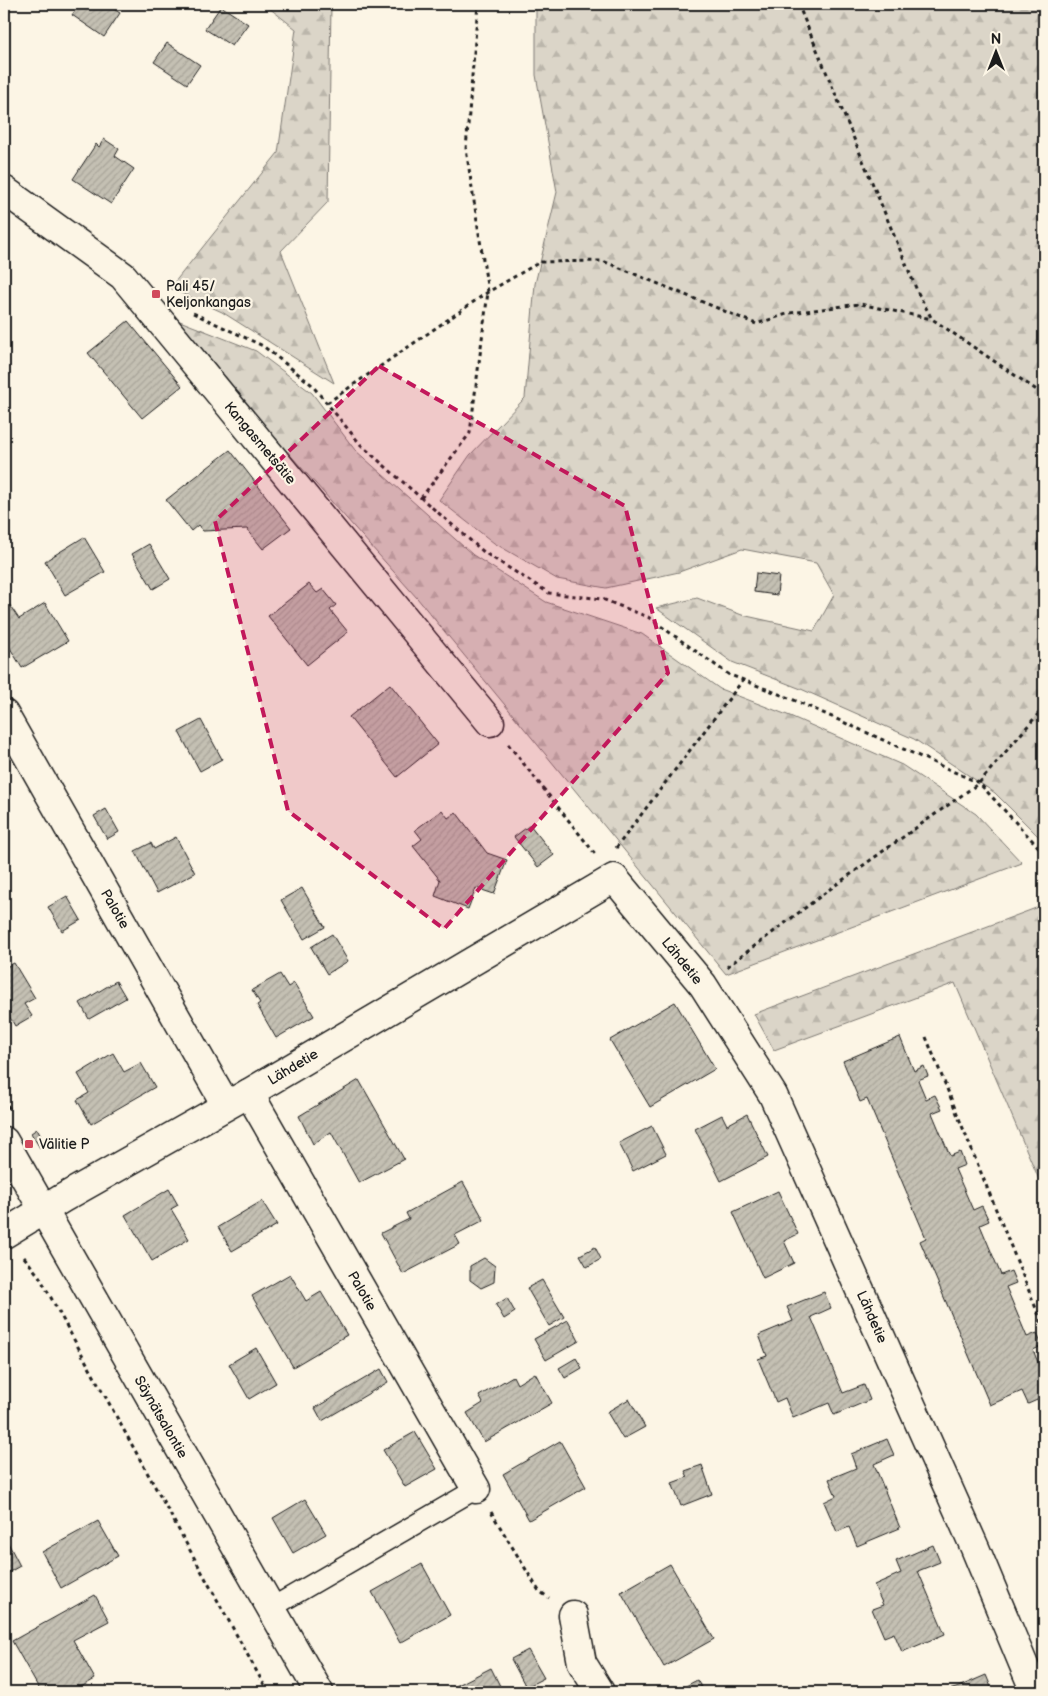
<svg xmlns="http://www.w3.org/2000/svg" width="1048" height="1696" font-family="'Balsamiq Sans',sans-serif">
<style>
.forest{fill:url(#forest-firs);stroke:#7c7872}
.building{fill:url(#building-hatch);stroke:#1c1c1c}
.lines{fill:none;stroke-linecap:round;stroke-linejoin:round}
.lane-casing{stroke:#1c1c1c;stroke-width:22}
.street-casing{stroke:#1c1c1c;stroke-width:31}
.secondary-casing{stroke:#1c1c1c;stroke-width:31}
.path{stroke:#1c1c1c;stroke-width:3;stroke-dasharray:4 4;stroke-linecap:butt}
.lane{stroke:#fcf5e5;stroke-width:19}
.street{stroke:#fcf5e5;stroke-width:28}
.secondary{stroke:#fcf5e5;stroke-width:28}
.marked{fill:#c2185b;fill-opacity:0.2;stroke:#c2185b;stroke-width:4;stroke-dasharray:10 6;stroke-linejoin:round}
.poi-dot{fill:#d1495b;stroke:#fcf5e5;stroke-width:2}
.labels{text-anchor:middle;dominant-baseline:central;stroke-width:4.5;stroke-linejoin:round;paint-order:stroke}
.poi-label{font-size:14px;fill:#1c1c1c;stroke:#fcf5e5;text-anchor:start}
.street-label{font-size:14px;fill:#1c1c1c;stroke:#fcf5e5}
</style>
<defs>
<pattern id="forest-firs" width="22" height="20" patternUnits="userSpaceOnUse" patternTransform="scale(1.25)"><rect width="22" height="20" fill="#dbd5c8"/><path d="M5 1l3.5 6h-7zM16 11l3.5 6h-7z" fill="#bbb6ab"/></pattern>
<pattern id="building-hatch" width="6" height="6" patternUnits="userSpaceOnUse" patternTransform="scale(1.25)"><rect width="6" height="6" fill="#c4c0b3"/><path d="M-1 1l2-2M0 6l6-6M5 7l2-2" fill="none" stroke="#a8a499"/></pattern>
</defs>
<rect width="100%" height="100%" fill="#fcf5e5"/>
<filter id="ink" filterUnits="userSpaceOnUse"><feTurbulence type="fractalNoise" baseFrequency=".02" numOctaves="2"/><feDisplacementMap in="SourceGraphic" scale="10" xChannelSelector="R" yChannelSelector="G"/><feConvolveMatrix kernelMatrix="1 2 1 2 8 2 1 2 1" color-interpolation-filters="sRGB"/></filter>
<g filter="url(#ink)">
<!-- forest -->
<g class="forest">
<path d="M264,4H331L328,202L281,251L334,383L222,312L170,288L278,153L296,29Z"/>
<path d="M536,4H1044V842L995,793L914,739L801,689L732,662L656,608L697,598L742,615L814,631L834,595L816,563L742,549L679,572L606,588L557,579L494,543L439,500L470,455L525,398L535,284L557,192L536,75Z"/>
<path d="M167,316L256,351L312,393L355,450L473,555L546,602L642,634L720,689L790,716L902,765L976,814L1022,863L726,974L417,598Z"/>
<path d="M1044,905V1191L955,983L774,1050L754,1014Z"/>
</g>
<!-- building -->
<g class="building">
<path d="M80,4H106L120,13L104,37L72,15Z"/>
<path d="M221,6L248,24L232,46L205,29Z"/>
<path d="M167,43L200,65L187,84L154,62Z"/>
<path d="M104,139L119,149L115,156L134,169L111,204L73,179L96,144L99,147Z"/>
<path d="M128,321L182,386L142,418L88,353Z"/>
<path d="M230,450L291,528L263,549L247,529L203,531L198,525L191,531L166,500Z"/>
<path d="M84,537L105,572L65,595L45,561Z"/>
<path d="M149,544L170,579L153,589L132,554Z"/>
<path d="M756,573L779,576L777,595L754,592Z"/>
<path d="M309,584L317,593L323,589L336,605L330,610L348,632L307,665L268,616Z"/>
<path d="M45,603L68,641L22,668L4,638V628L6,627L4,622V607L9,604L19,619Z"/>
<path d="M390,684L438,744L397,777L349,717Z"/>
<path d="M201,720L222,759L200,771L179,732Z"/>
<path d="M106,809L119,832L107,839L94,816Z"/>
<path d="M442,810L448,818L456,812L487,853L507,860L494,894L476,888L468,909L435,896L440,880L413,846L422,839L415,830Z"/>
<path d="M530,825L554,855L538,867L514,837Z"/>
<path d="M176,837L195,873L157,893L135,851L151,843L154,849Z"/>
<path d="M302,888L325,927L304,939L281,900Z"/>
<path d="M67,896L81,920L62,931L48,907Z"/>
<path d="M332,934L348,961L327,974L311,947Z"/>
<path d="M14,963L35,998L24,1004L32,1016L15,1026L8,1014L4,1016V968Z"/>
<path d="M280,974L288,987L294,983L314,1016L276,1038L257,1005L260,1003L252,990Z"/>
<path d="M116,981L126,998L89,1019L80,1003Z"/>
<path d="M675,1002L715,1069L650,1107L610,1040Z"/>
<path d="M900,1037L914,1071L924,1066L928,1076L918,1080L926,1099L935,1095L942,1109L932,1113L950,1156L960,1152L965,1165L955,1169L973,1210L982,1206L989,1221L980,1225L1001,1275L1011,1271L1016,1283L1006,1287L1027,1337L1037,1333L1042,1346L1033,1350L1044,1377V1397L1028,1404L1022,1391L990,1405L920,1241L926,1238L867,1099L860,1102L843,1061Z"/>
<path d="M113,1053L124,1072L141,1063L155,1087L91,1124L77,1100L89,1093L78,1074Z"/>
<path d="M359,1080L404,1159L359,1183L331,1132L313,1144L299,1116Z"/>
<path d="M747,1114L768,1157L721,1181L695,1129L722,1115L727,1125Z"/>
<path d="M652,1126L666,1154L633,1171L619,1143Z"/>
<path d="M37,1129L45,1144L40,1148L31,1133Z"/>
<path d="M463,1182L484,1220L455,1235L460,1244L403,1274L381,1233L409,1219L406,1213Z"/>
<path d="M169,1189L178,1205L171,1209L189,1239L152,1261L125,1215Z"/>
<path d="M778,1191L798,1234L784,1241L794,1263L763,1278L733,1212Z"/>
<path d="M262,1201L277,1225L232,1251L218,1227Z"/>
<path d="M595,1247L601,1259L587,1267L580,1255Z"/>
<path d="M484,1258L495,1266L494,1282L481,1288L470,1280V1266Z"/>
<path d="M290,1274L306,1301L321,1292L347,1335L293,1367L252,1296Z"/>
<path d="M542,1280L564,1317L549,1326L527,1288Z"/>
<path d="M824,1292L831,1308L811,1317L843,1393L864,1385L870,1400L834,1415L829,1403L793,1418L785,1398L776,1402L758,1359L767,1356L759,1335L793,1321L787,1307Z"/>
<path d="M507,1298L515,1312L504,1319L496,1305Z"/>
<path d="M568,1320L579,1341L546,1360L534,1339Z"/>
<path d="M256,1348L276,1383L249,1399L229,1364Z"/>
<path d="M576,1358L582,1368L565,1378L559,1368Z"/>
<path d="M381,1369L388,1382L322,1421L315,1408Z"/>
<path d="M535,1373L552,1403L484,1442L467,1413L483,1403L479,1396L513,1376L517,1384Z"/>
<path d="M629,1399L645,1427L623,1439L607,1412Z"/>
<path d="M415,1432L437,1469L405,1487L383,1450Z"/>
<path d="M887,1439L894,1455L874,1464L900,1528L857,1546L849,1527L837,1532L824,1502L836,1496L829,1479L856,1468L851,1454Z"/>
<path d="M560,1441L586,1487L529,1520L503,1474Z"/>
<path d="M702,1465L712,1494L681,1506L672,1483L688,1477L685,1471Z"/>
<path d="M305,1499L326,1534L293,1553L273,1518Z"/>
<path d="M98,1521L118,1556L61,1588L42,1552Z"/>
<path d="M4,1535L20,1566L4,1575Z"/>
<path d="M933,1545L940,1562L918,1571L945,1634L902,1652L894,1633L884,1637L872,1609L883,1605L874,1585L901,1573L896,1561Z"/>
<path d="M422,1564L450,1615L400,1643L372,1592Z"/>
<path d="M670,1564L714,1639L664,1667L621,1592Z"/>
<path d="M95,1595L109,1621L73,1640L95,1679L72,1692H41L12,1641Z"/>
<path d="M528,1650L544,1678L526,1687L511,1659Z"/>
<path d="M491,1668L503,1692H460L456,1686Z"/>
<path d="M986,1675L993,1692H941L956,1688Z"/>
<path d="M697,1680L704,1692H675Z"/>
</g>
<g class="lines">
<!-- lane casing -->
<g class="lane-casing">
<path id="lane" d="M271,1608L476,1489"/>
</g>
<!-- street casing -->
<g class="street-casing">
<g id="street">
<path d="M4,190L123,276L490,722"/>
<path d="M4,714L226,1105"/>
<path d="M249,1093L476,1489"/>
<path d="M4,1234L63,1198L249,1093L614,878L703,985L773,1095L975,1548L1035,1692"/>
<path d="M573,1615L582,1663L600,1692"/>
</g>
</g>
<!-- secondary casing -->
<g class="secondary-casing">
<path id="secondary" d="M4,1141L319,1692"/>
</g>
<!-- path -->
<g class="path">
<path d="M798,4L918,293L932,319L1044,395"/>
<path d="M193,313L263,346L311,384L361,445L421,498L485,553L549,593L602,599L648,617L728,674L794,700L979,783L1044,853"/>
<path d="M327,403L488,292L540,262L603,261L756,324L790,313L860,304L932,319"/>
<path d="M421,498L470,433L488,292L466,149L478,4"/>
<path d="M508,744L596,855"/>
<path d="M616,848L743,680"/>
<path d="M727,967L830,889L979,783L1044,707"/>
<path d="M926,1037L1044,1328"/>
<path d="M4,1098L11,1112"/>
<path d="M24,1257L39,1276L268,1692"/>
<path d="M491,1512L539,1591L549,1598"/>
</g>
<!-- lane -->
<use href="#lane" class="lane"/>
<!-- street -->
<use href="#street" class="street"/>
<!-- secondary -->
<use href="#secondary" class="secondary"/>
</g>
</g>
<!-- marked area -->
<path class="marked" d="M379,366L625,506L668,673L444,929L288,811L215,521Z"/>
<!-- markers -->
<g class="poi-dot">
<rect x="151" y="289" width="10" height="10" rx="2.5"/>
<rect x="24" y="1139" width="10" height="10" rx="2.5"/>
</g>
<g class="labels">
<!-- poi labels -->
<g class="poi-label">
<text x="166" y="286">Pali 45/<tspan x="166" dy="16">Keljonkangas</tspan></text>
<text x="39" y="1144">Välitie P</text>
</g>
<!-- street labels -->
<g class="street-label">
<text transform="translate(260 443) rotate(50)">Kangasmetsätie</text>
<text transform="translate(115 909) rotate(60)">Palotie</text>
<text transform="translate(682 961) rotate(51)">Lähdetie</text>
<text transform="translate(293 1067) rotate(-31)">Lähdetie</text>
<text transform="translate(362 1291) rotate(60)">Palotie</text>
<text transform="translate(872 1317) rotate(66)">Lähdetie</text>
<text transform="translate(161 1417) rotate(60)">Säynätsalontie</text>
</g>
</g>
<!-- margin -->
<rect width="1048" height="1696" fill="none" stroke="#fcf5e5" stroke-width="20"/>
<rect x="10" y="10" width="1028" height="1676" fill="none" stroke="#1c1c1c" stroke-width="2" filter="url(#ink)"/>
<!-- north arrow -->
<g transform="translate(996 52)" stroke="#fcf5e5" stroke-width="4" paint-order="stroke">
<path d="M0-4L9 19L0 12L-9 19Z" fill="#1c1c1c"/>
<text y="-8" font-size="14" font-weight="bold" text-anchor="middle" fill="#1c1c1c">N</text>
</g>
</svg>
